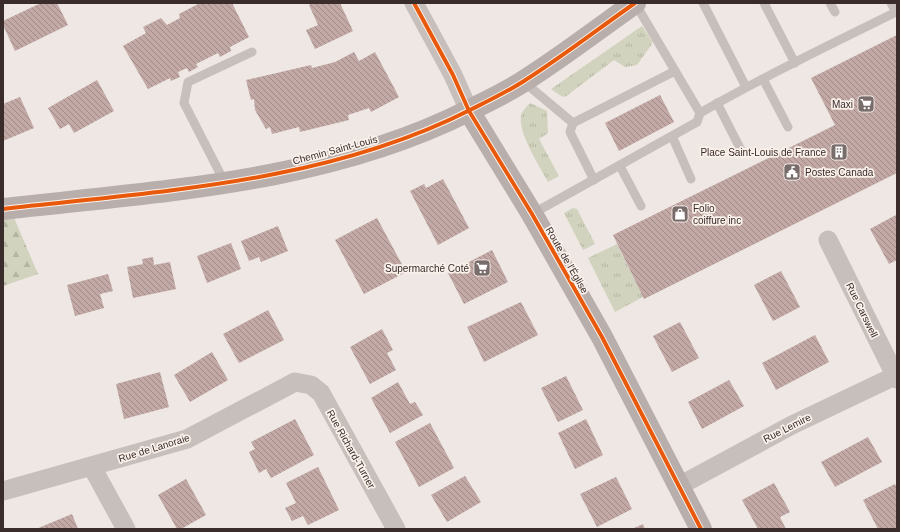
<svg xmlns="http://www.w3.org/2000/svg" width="900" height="532" font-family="Helvetica,sans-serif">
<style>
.grass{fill:url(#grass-tufts)}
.forest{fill:url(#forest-firs)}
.building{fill:url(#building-back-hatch)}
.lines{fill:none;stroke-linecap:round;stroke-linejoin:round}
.lane{stroke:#c7bfbc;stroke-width:9}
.street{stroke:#c7bfbc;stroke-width:19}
.secondary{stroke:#b8afac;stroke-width:22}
.cycleway-casing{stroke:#faf1eb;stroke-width:6}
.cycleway{stroke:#e8590c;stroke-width:4}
.labels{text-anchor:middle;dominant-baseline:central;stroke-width:3.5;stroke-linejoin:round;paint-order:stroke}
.poi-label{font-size:10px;fill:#392c2a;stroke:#faf1eb;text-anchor:end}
.street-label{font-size:10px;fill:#392c2a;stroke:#faf1eb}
</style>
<defs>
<pattern id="grass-tufts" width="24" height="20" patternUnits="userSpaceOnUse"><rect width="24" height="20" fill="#d2d3be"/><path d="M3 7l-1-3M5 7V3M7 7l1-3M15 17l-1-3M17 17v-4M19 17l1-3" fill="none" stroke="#b5b5a3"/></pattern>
<pattern id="forest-firs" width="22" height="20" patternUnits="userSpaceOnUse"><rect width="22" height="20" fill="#d2d3be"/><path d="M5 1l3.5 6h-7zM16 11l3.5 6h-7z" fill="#b5b5a3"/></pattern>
<pattern id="building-back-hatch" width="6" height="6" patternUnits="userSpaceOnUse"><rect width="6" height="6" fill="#c2a9a5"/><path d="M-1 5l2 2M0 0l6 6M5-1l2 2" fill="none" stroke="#9f8a87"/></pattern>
</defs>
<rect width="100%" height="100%" fill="#eee7e4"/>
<!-- grass -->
<g class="grass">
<path d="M642,26L652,41V44L637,65L625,67L614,60L565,97L561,96L551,89Z"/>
<path d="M530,103L547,111L548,133L539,139L559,176L548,182C540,167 518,133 521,116C522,111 526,107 530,103Z"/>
<path d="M573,208L577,209L595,244L583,250L564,213Z"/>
<path d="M617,244L643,297L615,312L588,258Z"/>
</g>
<!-- forest -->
<path class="forest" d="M12,213L38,274L3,286V215Z"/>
<!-- building -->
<g class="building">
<path d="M41,3H57L68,25L15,51L3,25V21Z"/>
<path d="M200,3H206L207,4L210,3H232L249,37L230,47L231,51L220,57L218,53L196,64L198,67L189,72L187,68L178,72L180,77L171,81L170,78L148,89L123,46L146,33L143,27L161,18L167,25L180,18L179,14Z"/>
<path d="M312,3H340L353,31L315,49L306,30L318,25L309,5Z"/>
<path d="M897,35V173L644,299L613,235L835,125L811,78Z"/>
<path d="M354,52L359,61L375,52L399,97L371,112L369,108L348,115L349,120L300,132L299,127L272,134L270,127L266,129L255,110L254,99L251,100L246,80L311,65L312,68L335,62Z"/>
<path d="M97,80L114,111L74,133L69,124L60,129L48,108Z"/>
<path d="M660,95L674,122L619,151L605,123Z"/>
<path d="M20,97L34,128L3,141V104Z"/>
<path d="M443,179L469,228L438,245L410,191L424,184L426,188Z"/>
<path d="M896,215L897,260L889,264L870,229Z"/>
<path d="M377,218L406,272L364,294L335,240Z"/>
<path d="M278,226L288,251L261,262L259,257L249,261L241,241Z"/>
<path d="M231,243L241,269L207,283L197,256Z"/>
<path d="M492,250L508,282L464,304L448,273Z"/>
<path d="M153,257L154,265L170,262L176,289L133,298L127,267L143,264L142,259Z"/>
<path d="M781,271L800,307L773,321L754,285Z"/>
<path d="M108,274L113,291L100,294L104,308L75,316L67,285Z"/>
<path d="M521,302L538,335L484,362L467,327Z"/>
<path d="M268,310L284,340L239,363L223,334Z"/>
<path d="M680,322L699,358L672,372L653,336Z"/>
<path d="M382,329L393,350L387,353L396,370L370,384L350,347Z"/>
<path d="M815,335L829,362L776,390L762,363Z"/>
<path d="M212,352L228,380L190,402L174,375Z"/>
<path d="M160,372L169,407L124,419L116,384Z"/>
<path d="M566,376L583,410L558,422L541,388Z"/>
<path d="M729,380L744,406L702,429L688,402Z"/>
<path d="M398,382L410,404L415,402L423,415L390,433L371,398Z"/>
<path d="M295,419L314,455L271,478L266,469L259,473L249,452L255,449L251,442Z"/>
<path d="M586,419L603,455L575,469L558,433Z"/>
<path d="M430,423L454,468L419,487L395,442Z"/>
<path d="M868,437L882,462L835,487L821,462Z"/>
<path d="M318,467L339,510L308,525L303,516L292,521L285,508L296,503L286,483Z"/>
<path d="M465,476L481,502L447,522L431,495Z"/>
<path d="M616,477L632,509L597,527L580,494Z"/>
<path d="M186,479L206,515L181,529H177L158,495Z"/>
<path d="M774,483L790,512L780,517L786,529H758L742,500Z"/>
<path d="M895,484L897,488V529H878L863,500Z"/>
<path d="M72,514L78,529H36Z"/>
<path d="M643,524L645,529H632Z"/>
</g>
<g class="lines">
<!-- lane -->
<g class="lane">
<path d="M635,3L700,113"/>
<path d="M703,3L746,87"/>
<path d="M764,3L795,63"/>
<path d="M830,3L835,12"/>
<path d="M763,79L788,127"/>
<path d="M524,82L573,123"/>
<path d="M717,103L741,150"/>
<path d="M672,136L691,179"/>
<path d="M620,166L641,206"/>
<path d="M594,180L570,132L573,123L675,71"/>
<path d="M225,183L184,103L188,82L252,52"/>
<path d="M532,214L697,122L700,113C764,76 830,45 896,12L891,3"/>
</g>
<!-- street -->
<g class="street">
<path d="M414,3L453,75L469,111"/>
<path d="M828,240L897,379"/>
<path d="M92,467L126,529"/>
<path d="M679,486L792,425L897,375"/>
<path d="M3,491L187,439L295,382L311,385L321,393L396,529"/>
</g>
<!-- secondary -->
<g class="secondary">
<path d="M469,111L532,214L602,337L701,529"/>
<path d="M3,209C160,191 326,183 470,110C488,101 507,92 524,81C562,57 598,29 635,3"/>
</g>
<!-- cycleway casing -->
<g class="cycleway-casing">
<g id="cycleway">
<path d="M414,3L453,75L469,111L532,214L602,337L701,529"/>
<path d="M3,209C160,191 326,183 470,110C488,101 507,92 524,81C562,57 598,29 635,3"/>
</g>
</g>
<!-- cycleway -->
<use href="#cycleway" class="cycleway"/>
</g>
<!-- icons -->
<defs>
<g id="supermarket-square" transform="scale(0.9)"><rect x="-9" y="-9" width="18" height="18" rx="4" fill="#786d6b" stroke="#faf1eb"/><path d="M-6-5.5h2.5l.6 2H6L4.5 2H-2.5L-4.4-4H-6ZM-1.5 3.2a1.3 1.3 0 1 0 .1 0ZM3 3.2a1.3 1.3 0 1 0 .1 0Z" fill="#fff"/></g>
<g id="building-square" transform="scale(0.9)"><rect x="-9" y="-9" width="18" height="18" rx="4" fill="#786d6b" stroke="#faf1eb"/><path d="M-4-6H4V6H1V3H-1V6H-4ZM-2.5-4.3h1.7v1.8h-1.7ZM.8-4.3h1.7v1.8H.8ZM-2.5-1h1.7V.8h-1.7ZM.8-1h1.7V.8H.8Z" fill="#fff"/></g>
<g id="civic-square" transform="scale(0.9)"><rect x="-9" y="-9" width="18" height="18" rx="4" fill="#786d6b" stroke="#faf1eb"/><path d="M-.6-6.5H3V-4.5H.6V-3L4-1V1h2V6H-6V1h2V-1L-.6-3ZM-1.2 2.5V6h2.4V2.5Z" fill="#fff"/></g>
<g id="shop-square" transform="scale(0.9)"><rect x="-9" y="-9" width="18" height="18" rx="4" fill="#786d6b" stroke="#faf1eb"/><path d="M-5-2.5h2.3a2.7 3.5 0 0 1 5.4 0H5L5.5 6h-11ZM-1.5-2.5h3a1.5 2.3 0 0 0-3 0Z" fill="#fff"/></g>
</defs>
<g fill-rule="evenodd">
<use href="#supermarket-square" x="866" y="104"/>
<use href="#building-square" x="839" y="152"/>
<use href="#civic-square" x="792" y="172"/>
<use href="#shop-square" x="680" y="214"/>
<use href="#supermarket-square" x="482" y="268"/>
</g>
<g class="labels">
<!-- poi labels -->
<g class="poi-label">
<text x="853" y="104">Maxi</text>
<text x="826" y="152">Place Saint-Louis de France</text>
<text x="805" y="172" text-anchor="start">Postes Canada</text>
<text x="693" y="208" text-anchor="start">Folio<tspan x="693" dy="12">coiffure inc</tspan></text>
<text x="469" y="268">Supermarché Coté</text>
</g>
<!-- street labels -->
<g class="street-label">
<text transform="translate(335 150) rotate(-15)">Chemin Saint-Louis</text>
<text transform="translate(567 260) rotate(60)">Route de l'Église</text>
<text transform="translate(862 310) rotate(64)">Rue Carswell</text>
<text transform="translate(787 428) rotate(-27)">Rue Lemire</text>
<text transform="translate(154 448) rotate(-17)">Rue de Lanoraie</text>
<text transform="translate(351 449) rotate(61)">Rue Richard-Turner</text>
</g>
</g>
<!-- border -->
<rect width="900" height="532" fill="none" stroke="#392c2a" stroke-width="8"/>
</svg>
